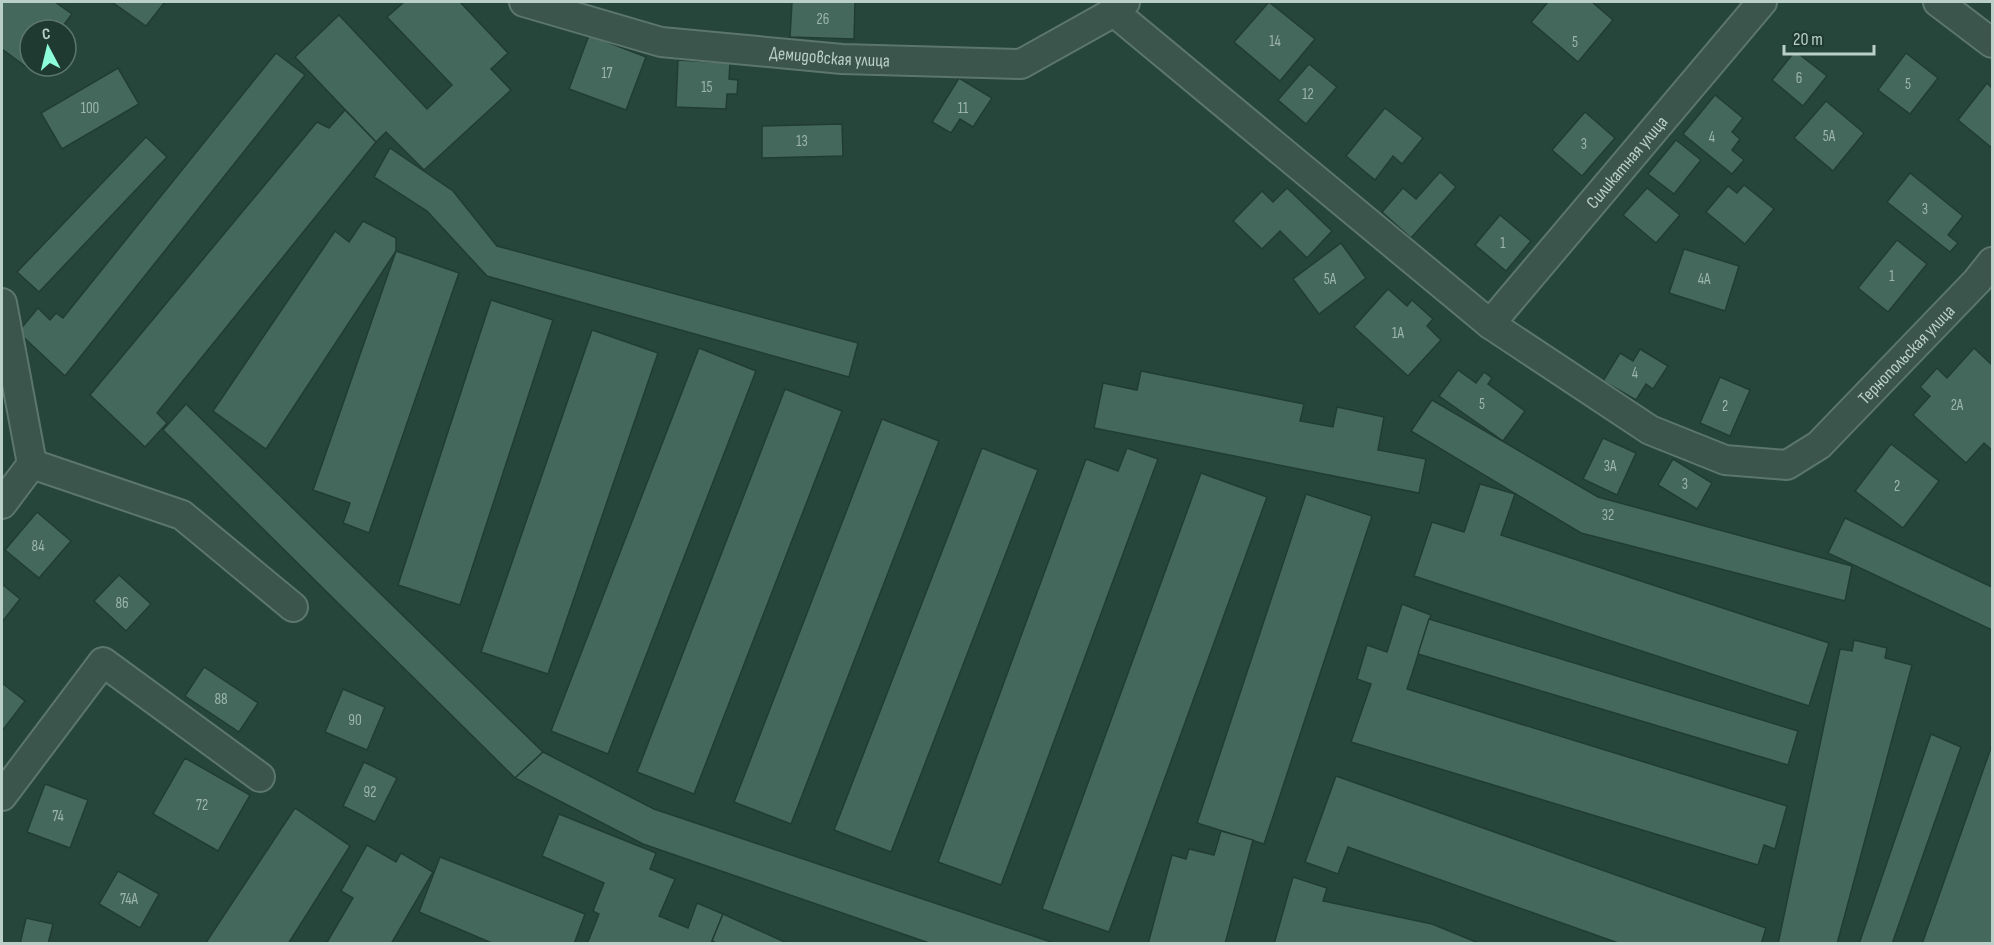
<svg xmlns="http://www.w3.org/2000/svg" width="1994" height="945" font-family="'Sofia Sans Condensed',sans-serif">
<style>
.building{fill:#45685c;stroke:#213d33;stroke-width:1.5}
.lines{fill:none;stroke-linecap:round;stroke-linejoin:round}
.minor-casing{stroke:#5c766d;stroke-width:32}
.minor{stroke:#3b554c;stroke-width:28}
.labels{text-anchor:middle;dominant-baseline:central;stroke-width:5;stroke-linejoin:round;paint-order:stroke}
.number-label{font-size:15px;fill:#9cb5ad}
.street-label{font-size:18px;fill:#b9cfc8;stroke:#1f3b31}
</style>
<rect width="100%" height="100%" fill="#26463b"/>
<!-- building -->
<g class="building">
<path d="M2,2H55L72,14L60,30H30L31,66L29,69L2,49Z"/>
<path d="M112,2H165L146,26Z"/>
<path d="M404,2H460L508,53L491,69L511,90L424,170L386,132L376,142L295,57L339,15L427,109L452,85L387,17Z"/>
<path d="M792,2H855L854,39L790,37Z"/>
<path d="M1269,2L1315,39L1280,81L1234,42Z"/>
<path d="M1548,2H1592L1613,20L1578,62L1531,22Z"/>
<path d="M589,35L646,57L626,110L569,89Z"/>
<path d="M1795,51L1827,76L1803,106L1772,80Z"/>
<path d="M276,53L305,75L65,376L18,332L38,308L50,320L56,313L63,318Z"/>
<path d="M1906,53L1938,78L1910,114L1878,90Z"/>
<path d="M678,60L730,63L729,79L738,80L737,94H727L726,109L676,107Z"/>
<path d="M1309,64L1337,87L1306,124L1278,100Z"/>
<path d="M118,68L139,104L62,149L41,113Z"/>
<path d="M959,78L992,98L973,127L960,119L951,133L932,122Z"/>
<path d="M1987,83L1992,88V148L1958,120Z"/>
<path d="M1715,95L1743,118L1732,132L1740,139L1732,150L1744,160L1732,174L1683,134Z"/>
<path d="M1826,101L1864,133L1833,171L1794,138Z"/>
<path d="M1385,108L1423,138L1402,164L1393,156L1375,180L1346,156Z"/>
<path d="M345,110L376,142L157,413L167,423L145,447L90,395L317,122L329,128Z"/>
<path d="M1585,112L1615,138L1582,176L1552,150Z"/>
<path d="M842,124L843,156L762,158V126Z"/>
<path d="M146,137L167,157L39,292L17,272Z"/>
<path d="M1676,140L1701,160L1674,194L1648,174Z"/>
<path d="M390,148L453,191L497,246L858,343L849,377L487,276L427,211L374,177Z"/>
<path d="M1440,172L1456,187L1411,238L1382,212L1403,188L1416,199Z"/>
<path d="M1910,173L1963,216L1948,235L1958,243L1950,252L1887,202Z"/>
<path d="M1744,185L1774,209L1745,244L1706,212L1728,186L1737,193Z"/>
<path d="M1287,188L1332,231L1307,258L1280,231L1262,249L1233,221L1262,191L1273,202Z"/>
<path d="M1647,188L1680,215L1656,243L1623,215Z"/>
<path d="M1500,215L1531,241L1506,271L1475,245Z"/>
<path d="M363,221L396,238V251L266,449L213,411L335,231L349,242Z"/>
<path d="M1897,240L1927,264L1888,312L1858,288Z"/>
<path d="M1341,243L1366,278L1319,314L1293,279Z"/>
<path d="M1684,249L1739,266L1725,311L1669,293Z"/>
<path d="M396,251L459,273L369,533L343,523L350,503L313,490Z"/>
<path d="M1388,289L1407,306L1412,300L1433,319L1427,326L1441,340L1408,376L1354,327Z"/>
<path d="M491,300L553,320L460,605L398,585Z"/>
<path d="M592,330L658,353L548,674L481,652Z"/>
<path d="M699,348L756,371L608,754L551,731Z"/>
<path d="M1974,348L1992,365V450L1984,443L1966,463L1913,415L1930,396L1920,387L1937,368L1947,378Z"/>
<path d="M1640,349L1668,366L1653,389L1646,384L1636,400L1603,381L1620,353L1633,361Z"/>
<path d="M1458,370L1476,383L1484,372L1492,378L1488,384L1525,411L1503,441L1439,396Z"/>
<path d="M1141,371L1304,404L1300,421L1333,427L1337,407L1384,417L1378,450L1426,459L1419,493L1094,428L1103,383L1137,390Z"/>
<path d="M1720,377L1750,390L1730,436L1700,423Z"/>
<path d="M785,389L842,411L694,794L637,772Z"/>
<path d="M1432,400L1598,497L1852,566L1845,601L1581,533L1411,431Z"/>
<path d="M186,404L543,752L515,778L163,430Z"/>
<path d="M882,419L939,441L791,824L734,802Z"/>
<path d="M1603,438L1636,453L1617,495L1583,479Z"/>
<path d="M1891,444L1939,481L1903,528L1855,491Z"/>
<path d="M982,448L1038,470L891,852L834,830Z"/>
<path d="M1127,448L1158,459L1001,885L938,862L1086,459L1118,471Z"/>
<path d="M1673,459L1712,483L1697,509L1658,485Z"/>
<path d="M1201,473L1267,497L1109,932L1042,909Z"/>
<path d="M1480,484L1515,494L1501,535L1829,643L1809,706L1414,576L1432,522L1464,532Z"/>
<path d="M1306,494L1372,516L1264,844L1197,823Z"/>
<path d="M37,512L71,541L39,578L5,550Z"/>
<path d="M1845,518L1992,587V630L1828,553Z"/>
<path d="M119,575L151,604L126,631L94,601Z"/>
<path d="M2,584L20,599L2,622Z"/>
<path d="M1402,604L1431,615L1407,689L1787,806L1775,849L1764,845L1758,865L1351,742L1371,684L1357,679L1367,645L1387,652Z"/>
<path d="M1429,619L1798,731L1788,765L1418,654Z"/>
<path d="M1854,640L1887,648L1885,658L1912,665L1837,944H1778L1840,649L1852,651Z"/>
<path d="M204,667L258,703L239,732L185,696Z"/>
<path d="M2,683L25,701L2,731Z"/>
<path d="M343,689L385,707L367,750L325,732Z"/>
<path d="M1931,734L1961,747L1892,944H1859Z"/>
<path d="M1992,745V944H1922Z"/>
<path d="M543,752L654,809L1057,944H932L643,844L515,778Z"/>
<path d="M185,758L250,795L218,851L153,814Z"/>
<path d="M364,762L397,778L375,822L343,806Z"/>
<path d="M1336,776L1766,928L1761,944H1621L1348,847L1338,874L1305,862Z"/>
<path d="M45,784L88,800L70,848L27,832Z"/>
<path d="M295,808L350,846L288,944H205Z"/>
<path d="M559,814L656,853L650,869L675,879L659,916L688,928L697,903L723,914L711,944H587L599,914L593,911L604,883L542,856Z"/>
<path d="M1221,831L1253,840L1225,944H1148L1172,855L1186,859L1189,849L1214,855Z"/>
<path d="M367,845L396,862L401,853L433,872L391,944H326L353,898L341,891Z"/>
<path d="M440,857L585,914L574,944H494L419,912Z"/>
<path d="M118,871L159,894L140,928L99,904Z"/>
<path d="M1293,877L1327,888L1323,901L1432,924L1481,944H1274Z"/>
<path d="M723,914L789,944H718L712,941Z"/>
<path d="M26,918L53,924L48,944H20Z"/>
</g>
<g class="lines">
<!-- minor casing -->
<g class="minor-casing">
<g id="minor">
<path id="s1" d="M524,2L661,42L842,59L1021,64L1114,12L1125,2"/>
<path d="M1938,2L1992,43"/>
<path id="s2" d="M1114,12L1490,324L1650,430L1725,460L1787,465L1819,445L1977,281L1992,262"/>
<path d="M2,303L32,464"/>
<path id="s3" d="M1490,324L1762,2"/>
<path d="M32,464L182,515L293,607"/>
<path d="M2,504L32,464"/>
<path d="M2,796L103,662L260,777"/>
</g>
</g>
<!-- minor -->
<use href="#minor" class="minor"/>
</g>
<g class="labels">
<!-- number labels -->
<g class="number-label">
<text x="823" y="19">26</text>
<text x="1275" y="41">14</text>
<text x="1575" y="42">5</text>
<text x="607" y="73">17</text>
<text x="1799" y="78">6</text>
<text x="1908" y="84">5</text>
<text x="707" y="87">15</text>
<text x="1308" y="94">12</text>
<text x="90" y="108">100</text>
<text x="963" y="108">11</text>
<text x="1829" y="136">5А</text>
<text x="1712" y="137">4</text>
<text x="802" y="141">13</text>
<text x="1584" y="144">3</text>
<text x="1925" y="209">3</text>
<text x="1503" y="243">1</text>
<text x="1892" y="276">1</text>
<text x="1330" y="279">5А</text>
<text x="1704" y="279">4А</text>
<text x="1398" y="333">1А</text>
<text x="1635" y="373">4</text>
<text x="1482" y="404">5</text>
<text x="1957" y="405">2А</text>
<text x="1725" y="406">2</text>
<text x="1610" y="466">3А</text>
<text x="1685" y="484">3</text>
<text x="1897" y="486">2</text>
<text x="1608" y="515">32</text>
<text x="38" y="546">84</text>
<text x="122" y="603">86</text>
<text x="221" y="699">88</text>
<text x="355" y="720">90</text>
<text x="370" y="792">92</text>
<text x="202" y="805">72</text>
<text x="58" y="816">74</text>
<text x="129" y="899">74А</text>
</g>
<!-- street labels -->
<g class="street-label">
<text stroke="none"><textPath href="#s1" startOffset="312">Демидовская улица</textPath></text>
<text stroke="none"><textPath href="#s3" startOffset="212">Силикатная улица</textPath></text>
<text stroke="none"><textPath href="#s2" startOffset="987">Тернопольская улица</textPath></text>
</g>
</g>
<!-- border -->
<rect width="1994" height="945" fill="none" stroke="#b9cfc8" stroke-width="6"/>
<!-- north arrow -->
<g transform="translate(48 48) rotate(353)"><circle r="28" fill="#1f3b31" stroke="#5d766d" stroke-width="1.5"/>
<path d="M0-4.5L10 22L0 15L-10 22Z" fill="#8dffdb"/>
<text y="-9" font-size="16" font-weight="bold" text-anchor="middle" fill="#b9cfc8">С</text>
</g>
<!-- scale -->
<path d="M1784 45v9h90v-9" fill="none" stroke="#b9cfc8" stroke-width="3"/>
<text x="1793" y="45" font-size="18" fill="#b9cfc8" stroke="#1f3b31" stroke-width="4.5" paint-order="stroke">20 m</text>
</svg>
